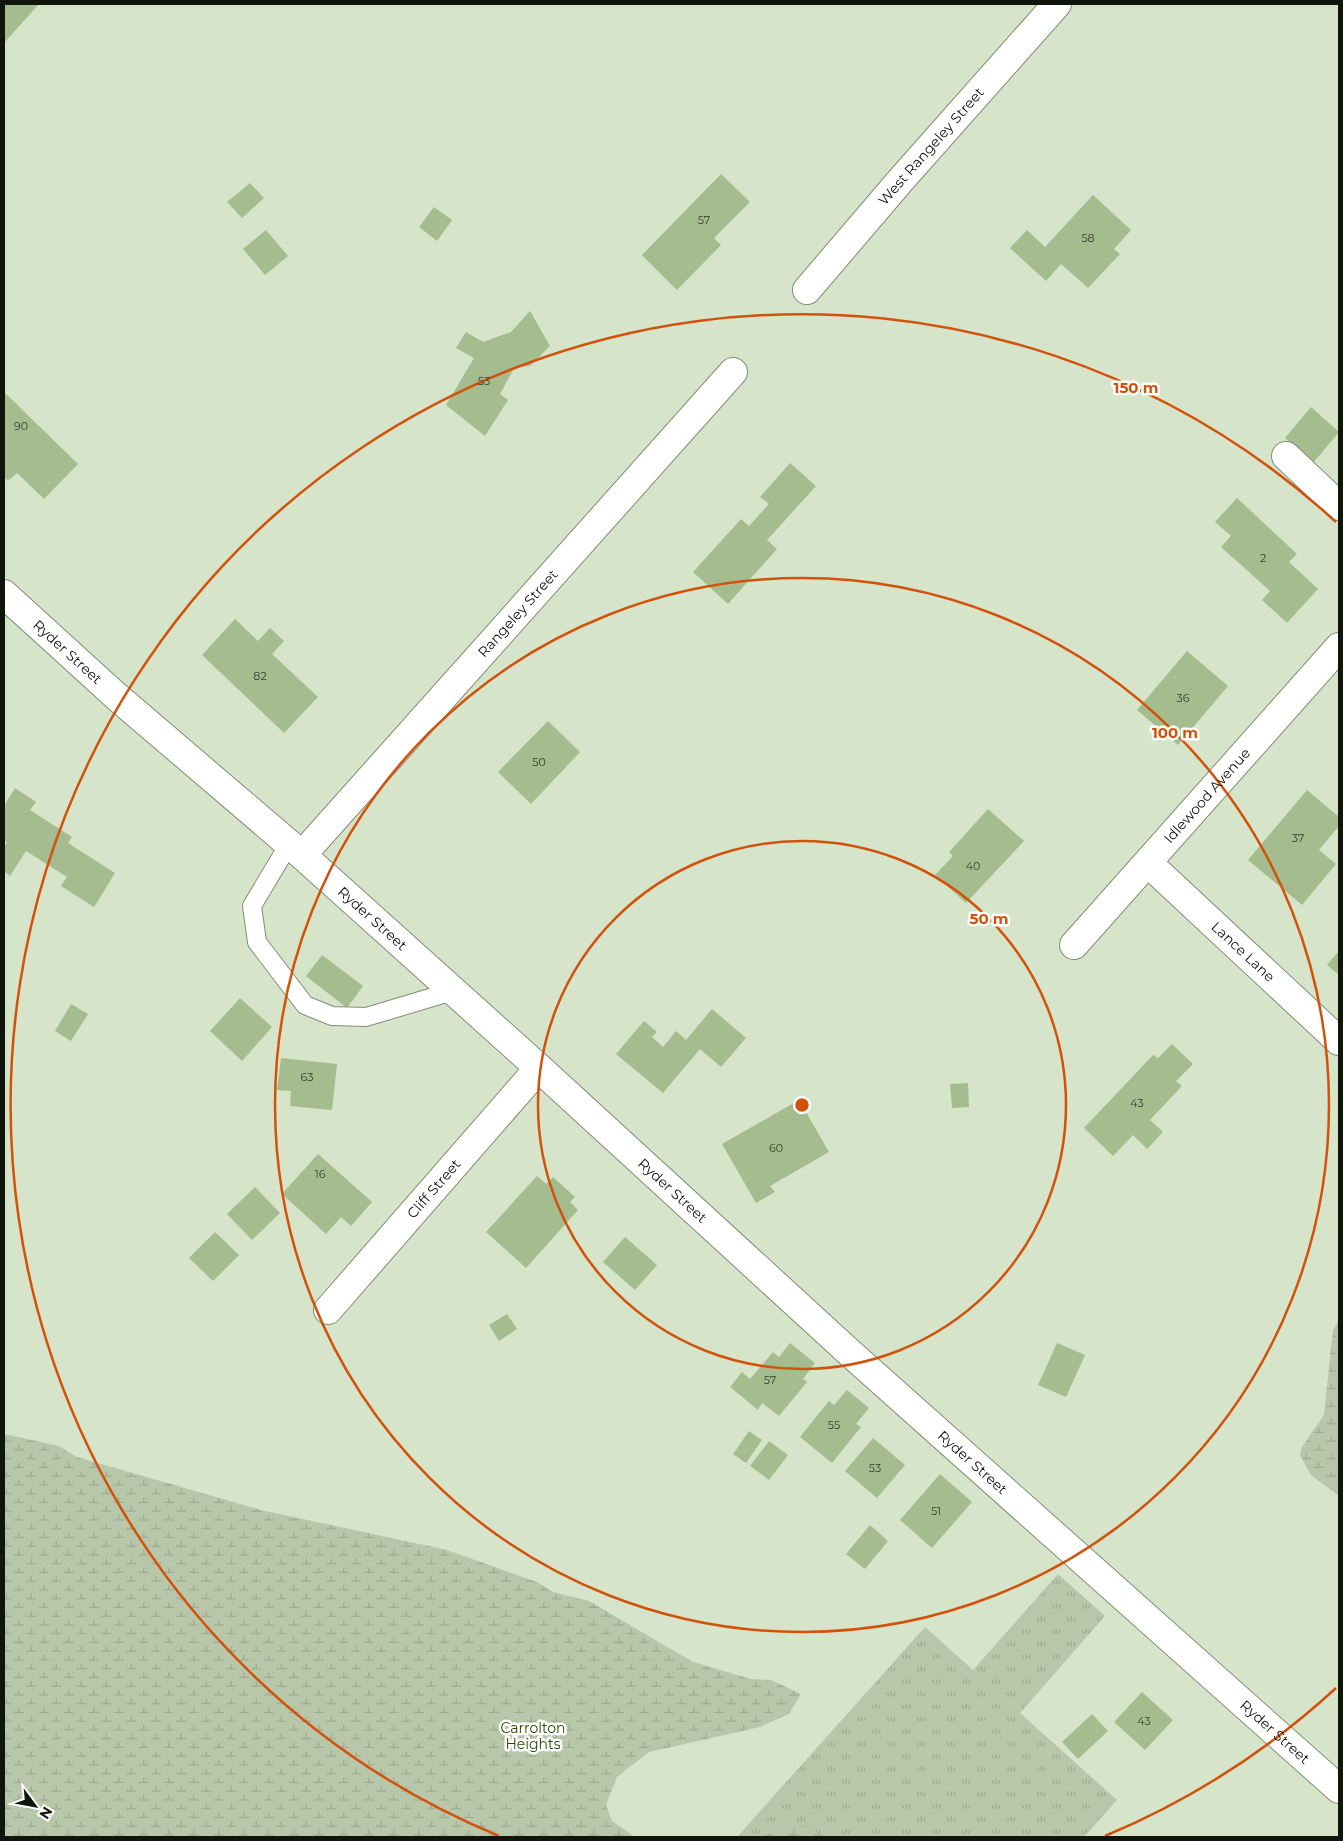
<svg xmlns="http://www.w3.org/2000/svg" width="1343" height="1841" font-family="Montserrat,sans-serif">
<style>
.grass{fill:url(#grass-tufts)}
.wetland{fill:url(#wetland-marsh)}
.building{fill:#a5bc8e}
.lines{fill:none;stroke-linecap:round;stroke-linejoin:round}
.lane-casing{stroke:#818e75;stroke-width:20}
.street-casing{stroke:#818e75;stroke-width:30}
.lane{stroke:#fff;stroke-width:18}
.street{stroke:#fff;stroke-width:28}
.ring{fill:none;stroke:#d2520c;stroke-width:2.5}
.labels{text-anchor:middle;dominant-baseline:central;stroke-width:5;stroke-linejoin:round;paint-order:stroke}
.number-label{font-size:11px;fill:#353f2c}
.street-label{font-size:14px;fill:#10150b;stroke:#fff}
.park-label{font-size:14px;fill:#2c4700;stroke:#fff}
.centre{fill:#d2520c;stroke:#fff;stroke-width:2.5}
.ring-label{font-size:15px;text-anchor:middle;font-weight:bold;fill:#d2520c;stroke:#fff;stroke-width:5;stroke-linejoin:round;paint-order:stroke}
</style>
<defs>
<pattern id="grass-tufts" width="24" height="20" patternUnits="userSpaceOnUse" patternTransform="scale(1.25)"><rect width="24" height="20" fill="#b8c7a9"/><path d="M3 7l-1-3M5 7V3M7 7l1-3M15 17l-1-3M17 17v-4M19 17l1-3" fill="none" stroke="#9daa90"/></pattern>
<pattern id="wetland-marsh" width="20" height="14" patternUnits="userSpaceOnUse" patternTransform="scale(1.25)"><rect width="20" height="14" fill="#b8c7a9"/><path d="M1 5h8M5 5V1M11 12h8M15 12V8" fill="none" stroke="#9daa90"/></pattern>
</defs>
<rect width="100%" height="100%" fill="#d6e4c9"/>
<!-- grass -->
<path class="grass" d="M1058,1574L1105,1616L1020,1713L1117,1800L1084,1837H737L925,1627L973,1670Z"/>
<!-- wetland -->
<g class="wetland">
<path d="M1339,1320V1496L1311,1475L1300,1455L1302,1447L1324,1415L1333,1330Z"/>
<path d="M4,1434L59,1446L77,1457L261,1510L447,1550L537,1582L553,1592L589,1601L693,1662L751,1679L771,1680L801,1694L789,1714L760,1727L649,1752L617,1777L606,1805L612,1821L635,1837H4Z"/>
<path d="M801,1825L822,1834L823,1837H757Z"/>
</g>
<!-- building -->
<g class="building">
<path d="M4,4H39L4,43Z"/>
<path d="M721,174L750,202L714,238L721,245L677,290L642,255Z"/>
<path d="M250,183L264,198L242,218L227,202Z"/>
<path d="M1093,195L1131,230L1114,249L1120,254L1088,288L1061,264L1046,281L1010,248L1027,230L1045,247Z"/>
<path d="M434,207L452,220L437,241L419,227Z"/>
<path d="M266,230L288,256L265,275L243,249Z"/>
<path d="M530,311L550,346L530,366L514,368L500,394L508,400L485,436L446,405L474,358L456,348L466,332L483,342L511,332Z"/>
<path d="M4,392L78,464L44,499L17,473L8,481L4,477Z"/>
<path d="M1311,407L1339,432L1313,463L1285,438Z"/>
<path d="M790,463L816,486L767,540L777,549L728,604L693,572L741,519L749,526L769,504L760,497Z"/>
<path d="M1237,498L1297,554L1289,562L1318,589L1287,623L1262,600L1270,591L1221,547L1231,536L1215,522Z"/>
<path d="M235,619L258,641L270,628L284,641L272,654L318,697L284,733L202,655Z"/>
<path d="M1187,651L1228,686L1178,745L1137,710Z"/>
<path d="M548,721L580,752L531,804L498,772Z"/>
<path d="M15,788L36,802L30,810L72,837L68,843L115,873L94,907L61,886L67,877L26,851L10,876L4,871V847L7,842L4,840V806Z"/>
<path d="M1307,790L1339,817V826L1319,850L1336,864L1302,905L1248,860Z"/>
<path d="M988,809L1024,841L966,903L935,875L953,856L949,852Z"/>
<path d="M1339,951V975L1327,965Z"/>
<path d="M322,955L363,986L347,1008L306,976Z"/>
<path d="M240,998L272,1027L242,1061L210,1031Z"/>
<path d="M71,1004L88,1014L71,1041L55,1031Z"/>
<path d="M712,1009L746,1038L721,1067L700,1049L663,1093L616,1054L644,1021L657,1032L652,1037L663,1047L676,1031L686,1040Z"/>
<path d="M1172,1044L1193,1064L1176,1081L1182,1086L1150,1120L1163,1132L1147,1149L1133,1135L1113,1156L1084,1128L1153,1055L1158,1058Z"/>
<path d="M281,1058L337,1064L332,1110L290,1106L291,1091L277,1090Z"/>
<path d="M968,1083L969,1107L952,1108L950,1084Z"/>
<path d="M799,1100L829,1152L770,1186L775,1192L756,1203L722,1144Z"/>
<path d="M318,1154L372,1202L351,1226L341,1217L326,1234L282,1194Z"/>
<path d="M537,1176L546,1184L553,1177L575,1197L570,1202L578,1210L526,1268L486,1232Z"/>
<path d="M255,1187L280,1213L252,1240L227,1214Z"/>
<path d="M215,1232L239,1255L213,1281L189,1258Z"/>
<path d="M625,1237L657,1265L635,1290L603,1262Z"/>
<path d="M507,1314L517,1329L499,1341L489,1325Z"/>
<path d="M790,1343L815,1363L803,1379L807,1382L779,1416L762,1403L758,1410L730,1387L742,1372L750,1379L773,1352L779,1357Z"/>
<path d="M1057,1343L1085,1355L1066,1397L1038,1385Z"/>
<path d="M847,1390L869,1408L856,1424L861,1427L832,1463L800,1437L829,1401L834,1405Z"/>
<path d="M749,1431L762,1440L746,1463L733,1454Z"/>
<path d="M873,1438L905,1465L877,1498L845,1471Z"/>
<path d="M769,1441L788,1455L769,1480L750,1466Z"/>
<path d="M940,1474L972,1502L932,1548L900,1520Z"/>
<path d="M870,1525L888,1541L865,1569L846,1554Z"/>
<path d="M1142,1692L1173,1720L1145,1750L1114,1722Z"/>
<path d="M1092,1714L1108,1731L1078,1759L1062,1742Z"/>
</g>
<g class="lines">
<!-- lane casing -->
<g class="lane-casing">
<path id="lane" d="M289,844L252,906L257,942L305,1005L332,1016L366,1017L453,991"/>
</g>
<!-- street casing -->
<g class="street-casing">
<g id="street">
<path id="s1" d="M807,290L900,181L1057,4"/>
<path d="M1286,456L1339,506"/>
<path id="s2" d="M4,594L116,696L302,855L539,1068L850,1353L1339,1789"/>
<path id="s3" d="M302,855L733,372"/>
<path id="s4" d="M1148,863L1339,1041"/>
<path id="s5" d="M1074,945L1339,647"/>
<path id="s6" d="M328,1310L539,1068"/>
</g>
</g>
<!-- lane -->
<use href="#lane" class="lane"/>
<!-- street -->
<use href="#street" class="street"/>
</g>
<!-- distance rings -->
<g class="ring">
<circle cx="802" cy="1105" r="264"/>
<circle cx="802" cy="1105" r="527"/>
<path d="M1336 1688A791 791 0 0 1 1105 1836M499 1836A791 791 0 1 1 1336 522"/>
</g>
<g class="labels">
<!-- number labels -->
<g class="number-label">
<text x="704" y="220">57</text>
<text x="1088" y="238">58</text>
<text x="484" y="381">53</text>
<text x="21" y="426">90</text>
<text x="1263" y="558">2</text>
<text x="260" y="676">82</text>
<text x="1183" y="698">36</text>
<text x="539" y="762">50</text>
<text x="1298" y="838">37</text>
<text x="973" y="866">40</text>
<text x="307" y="1077">63</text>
<text x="1137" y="1103">43</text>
<text x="776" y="1148">60</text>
<text x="320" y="1174">16</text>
<text x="770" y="1380">57</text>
<text x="834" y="1425">55</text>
<text x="875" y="1468">53</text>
<text x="936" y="1511">51</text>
<text x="1144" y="1721">43</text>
</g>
<!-- street labels -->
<g class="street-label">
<text stroke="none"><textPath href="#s1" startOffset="190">West Rangeley Street</textPath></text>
<text stroke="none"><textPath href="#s3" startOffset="324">Rangeley Street</textPath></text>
<text stroke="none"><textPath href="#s2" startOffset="86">Ryder Street</textPath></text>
<text stroke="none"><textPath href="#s5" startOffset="200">Idlewood Avenue</textPath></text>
<text stroke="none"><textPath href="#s2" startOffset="491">Ryder Street</textPath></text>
<text stroke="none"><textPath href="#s4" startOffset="130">Lance Lane</textPath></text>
<text stroke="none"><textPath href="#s6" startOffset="161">Cliff Street</textPath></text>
<text stroke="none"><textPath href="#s2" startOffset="896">Ryder Street</textPath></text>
<text stroke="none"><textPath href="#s2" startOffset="1301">Ryder Street</textPath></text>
<text stroke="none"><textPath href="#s2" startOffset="1706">Ryder Street</textPath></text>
</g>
<!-- park labels -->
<g class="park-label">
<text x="533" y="1728">Carrolton<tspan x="533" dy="16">Heights</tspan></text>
</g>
</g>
<circle cx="802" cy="1105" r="8" class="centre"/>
<g class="ring-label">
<text x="1136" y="393">150 m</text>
<text x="1175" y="738">100 m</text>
<text x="989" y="924">50 m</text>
</g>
<!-- border -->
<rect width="1343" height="1841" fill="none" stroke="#10150b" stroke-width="10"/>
<!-- north arrow -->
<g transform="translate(35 1806) rotate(122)" stroke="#ffffff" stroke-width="4" paint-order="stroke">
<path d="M0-4L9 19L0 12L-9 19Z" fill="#10150b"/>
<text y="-8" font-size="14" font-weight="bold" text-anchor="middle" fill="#10150b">N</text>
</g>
</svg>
